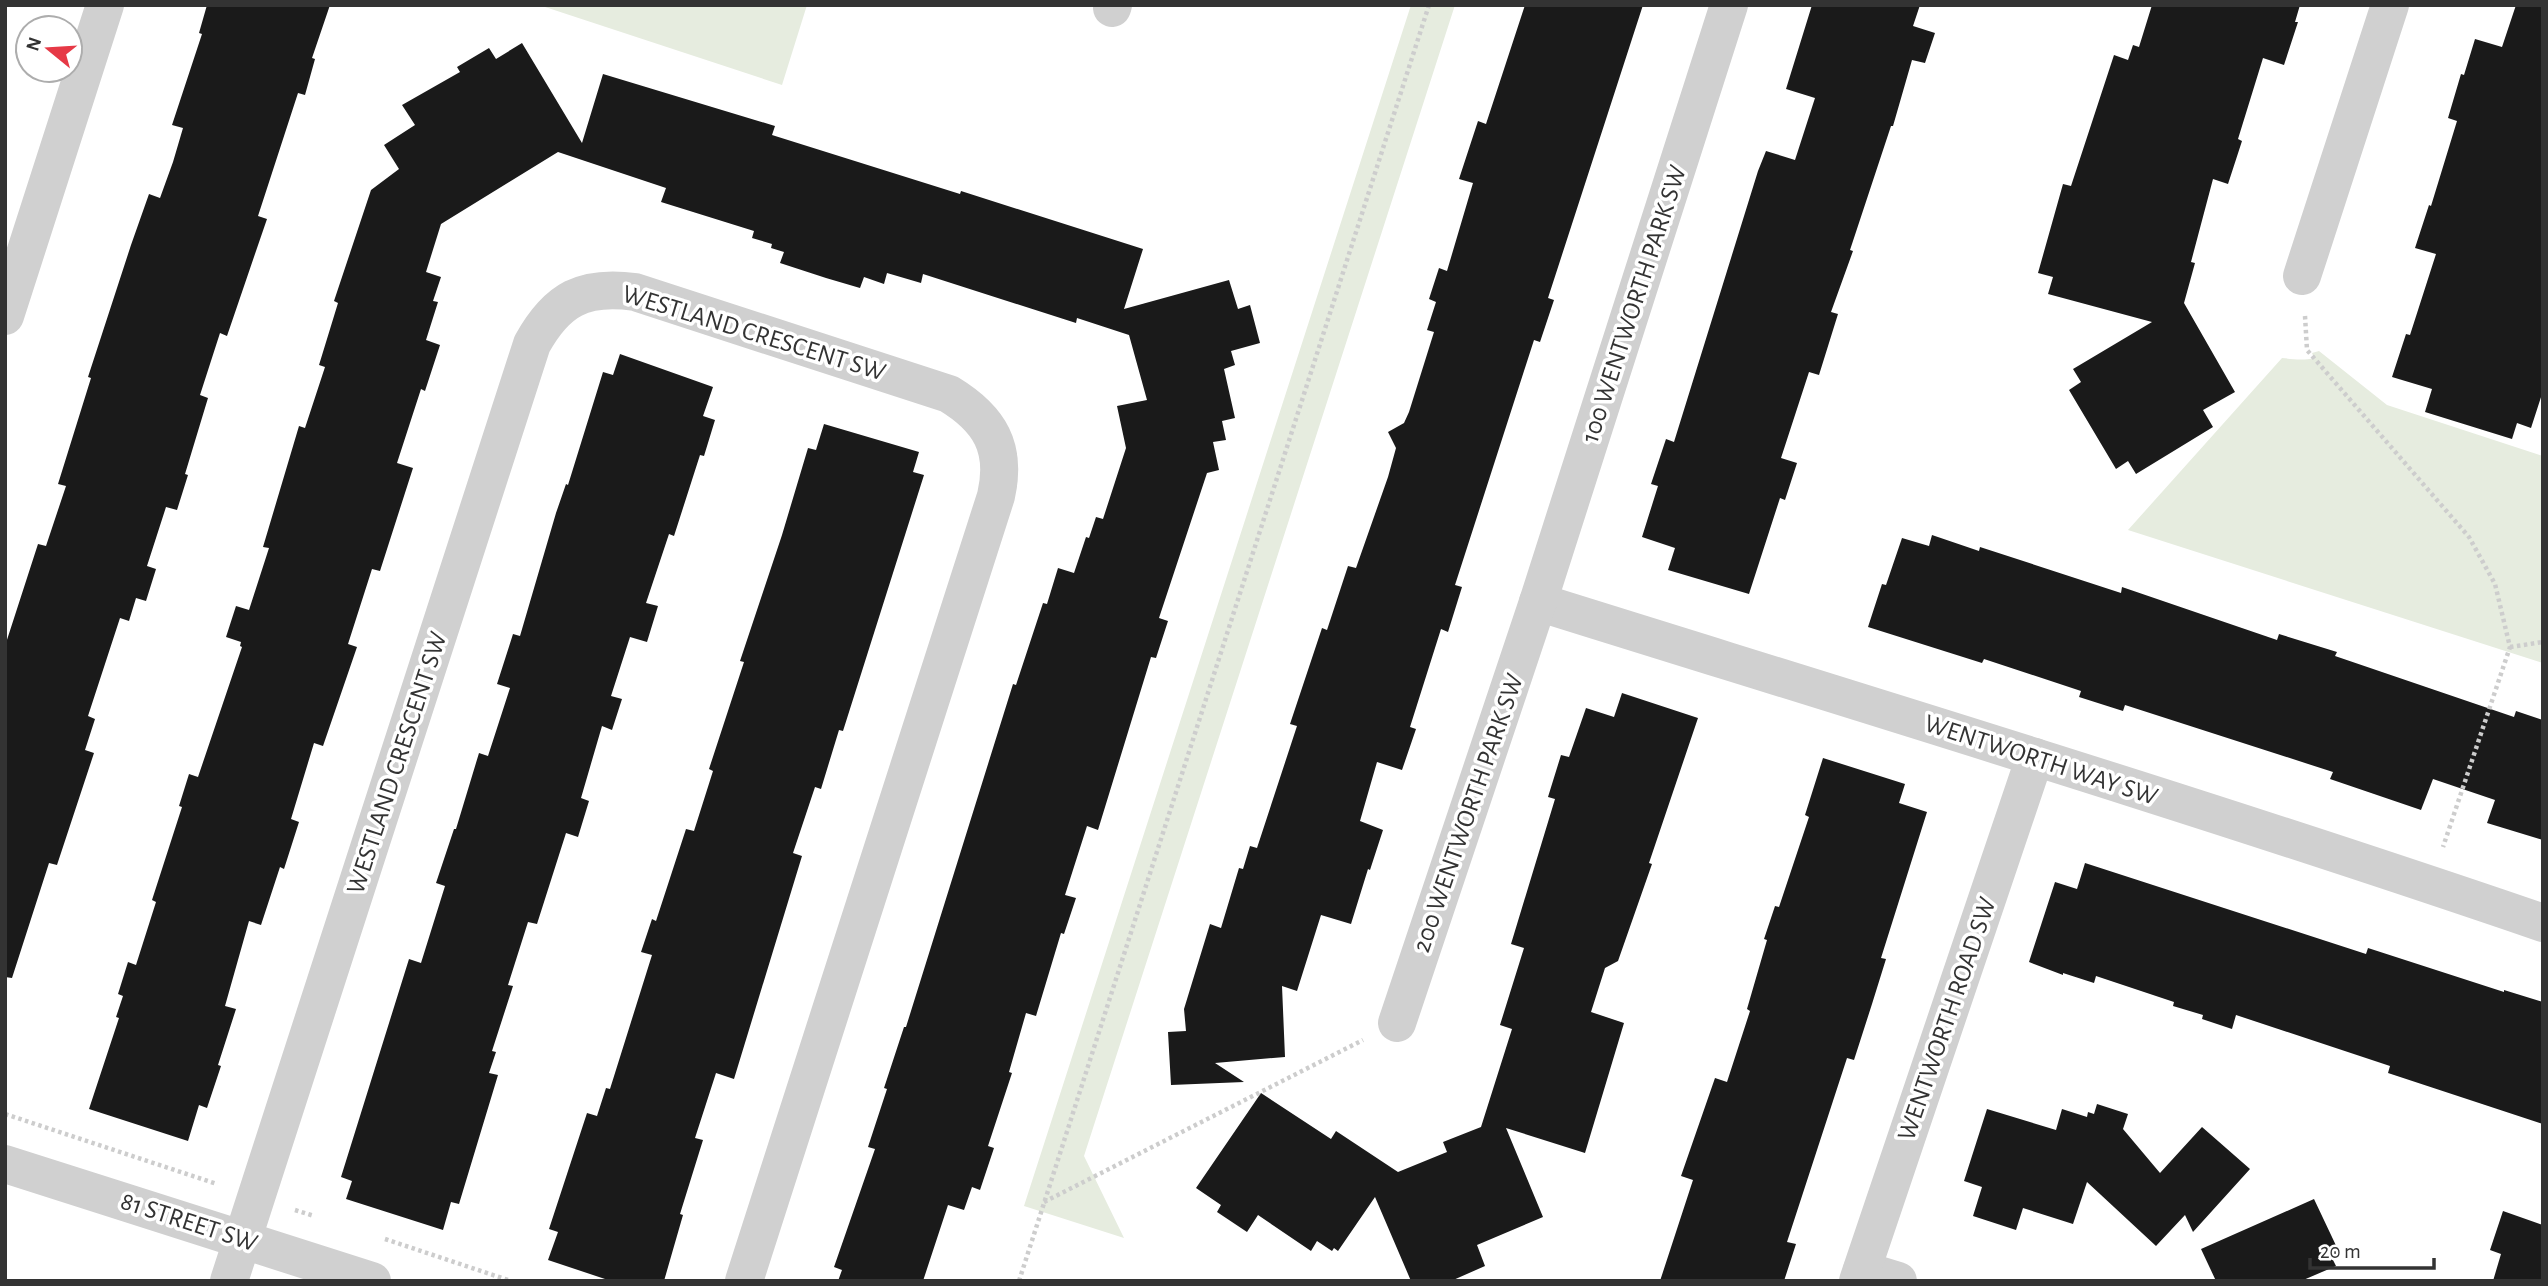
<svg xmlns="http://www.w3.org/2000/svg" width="2548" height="1286" font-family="'Alegreya Sans',sans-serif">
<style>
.green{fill:#e6ecdf}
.building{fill:#1a1a1a}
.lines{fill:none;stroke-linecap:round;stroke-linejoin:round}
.path{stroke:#cdcdcd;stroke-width:4.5;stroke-dasharray:3.5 3.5;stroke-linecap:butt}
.minor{stroke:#d0d0d0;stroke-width:38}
.tertiary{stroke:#d0d0d0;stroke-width:38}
.labels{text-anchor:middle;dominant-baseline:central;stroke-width:7;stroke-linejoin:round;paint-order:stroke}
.street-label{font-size:26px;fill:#333;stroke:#fff}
</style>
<rect width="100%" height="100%" fill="#fff"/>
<!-- green -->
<g class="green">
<path d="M539,5H807L782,85Z"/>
<path d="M1411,5H1455L1084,1156L1124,1238L1024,1206Z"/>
<path d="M2319,351L2387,405L2543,456V663L2128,530L2282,358C2293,359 2303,361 2314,358L2312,353Z"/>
</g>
<!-- building -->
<g class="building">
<path d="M207,5H330L312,58L315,59L305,95L298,93L258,216L267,219L256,251L227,336L220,333L200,395L208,398L185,474L188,475L177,510L166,507L147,566L156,569L146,601L136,598L129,621L120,618L88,716L95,719L85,750L94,753L57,865L49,863L12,978L5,977V646L38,544L46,546L66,486L58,484L91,378L88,377L131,245L149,194L160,198L173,162L183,128L172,125L202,34L199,33Z"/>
<path d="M1525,5H1643L1548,298L1554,300L1540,342L1534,340L1455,585L1462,587L1448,632L1441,629L1410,727L1416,729L1402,770L1377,762L1360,821L1383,830L1370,870L1368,869L1351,924L1321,915L1297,991L1282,986L1285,1057L1215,1063L1244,1082L1171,1085L1168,1032L1186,1031L1184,1009L1210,924L1221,928L1239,868L1243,869L1250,846L1257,848L1297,726L1290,724L1322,628L1327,630L1348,566L1356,568L1388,477L1396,448L1388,432L1404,423L1409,412L1434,332L1427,330L1436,302L1429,299L1439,268L1447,271L1473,183L1459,179L1478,121L1486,124Z"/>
<path d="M1812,5H1920L1913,26L1935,33L1925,63L1912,60L1893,126H1891L1850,250L1853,251L1831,312L1838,314L1819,375L1809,372L1781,458L1797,463L1785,500L1780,498L1749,594L1668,570L1675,548L1642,537L1658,486L1651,484L1666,439L1674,442L1758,171L1766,151L1795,160L1815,98L1786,89Z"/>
<path d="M2152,5H2300L2295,22H2298L2284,65L2263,58L2238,139L2242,141L2228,184L2213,179L2191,262L2195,263L2184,303L2235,392L2203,410L2213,427L2136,474L2128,461L2116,469L2069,390L2081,382L2073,369L2152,322L2048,294L2053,277L2038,273L2063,184L2071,186L2114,55L2128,60L2133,45L2139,47Z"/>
<path d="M2516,5H2543V391L2531,428L2517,423L2512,439L2425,412L2432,389L2392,377L2406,334L2410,335L2436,254L2415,248L2429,205L2431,206L2457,121L2448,118L2461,74L2464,75L2475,39L2502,47Z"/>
<path d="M522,43L582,143L603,74L775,126L772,135L960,194L961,191L1143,249L1124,309L1229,280L1238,309L1250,305L1260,343L1231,351L1235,365L1224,369L1235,418L1222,421L1226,440L1213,442L1219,470L1207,473L1159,618L1168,621L1156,658L1151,657L1098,830L1087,826L1065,895L1076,898L1064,934L1061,933L1036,1016L1026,1013L1009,1072L1012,1073L988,1146L994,1148L980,1190L972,1187L964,1210L948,1205L923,1281H838L842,1270L834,1267L875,1149L868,1147L887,1089L884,1088L904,1027H906L1013,684L1016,685L1043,603L1047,604L1058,568L1074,573L1086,537L1089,538L1096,517L1103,519L1126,448L1117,406L1147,400L1129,335L1077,318L1076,323L923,274L921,283L887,273L884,284L864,277L860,288L826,278L780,263L784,252L771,248L772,244L752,238L754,231L661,202L666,188L558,152L441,224L426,272L441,277L433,301L438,302L426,340L440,345L425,391L421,389L397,463L413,468L380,571L372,569L348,644L357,647L323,746L314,743L291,819L299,822L284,869L280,867L261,925L249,921L225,1006L236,1009L218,1065L221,1066L207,1108L199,1105L188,1141L89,1109L119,1018L116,1017L123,996L118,994L128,962L136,965L156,902L152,900L182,807L179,806L189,774L198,777L242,647L240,646L241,642L226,637L236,606L249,610L269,548L263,547L299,426L305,428L325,367L319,365L338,303L334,301L371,190L399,169L384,145L415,125L402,105L460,72L457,67L489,48L496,59Z"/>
<path d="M620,354L713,387L703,416L715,420L704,456L700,455L674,536L669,534L646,603L658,606L647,642L630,637L611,696L622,699L612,730L602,726L581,798L589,801L578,837L566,833L537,924L528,922L508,985L513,986L492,1051L496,1052L489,1073L498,1075L459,1204L451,1202L443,1230L346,1199L352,1181L341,1177L409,959L421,963L445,886L436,883L454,829H456L479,753L488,756L510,688L497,684L513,634L520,636L556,513L566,484L568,485L603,372L613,375Z"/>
<path d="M824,424L919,452L913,472L924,475L843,731L839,730L821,789L815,787L793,853L802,856L734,1079L716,1073L695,1138L703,1140L680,1214L683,1215L664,1281H611L548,1260L558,1232L549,1229L587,1113L597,1116L606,1088L610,1089L652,955L641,952L652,919L656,921L686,829L694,831L713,771L709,769L744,662L740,661L782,535L808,448L816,450Z"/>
<path d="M1932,535L1979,551L1980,547L2121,593L2122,587L2277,640L2279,634L2337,652L2335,656L2514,717L2516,711L2543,720V840L2487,823L2495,800L2433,779L2421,810L2330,779L2333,772L2125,705L2123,711L2079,697L2081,691L1984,659L1982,663L1868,627L1882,584L1886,585L1902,538L1929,546Z"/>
<path d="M1622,693L1698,718L1649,863L1652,864L1618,961L1605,968L1591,1012L1624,1023L1585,1153L1506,1128L1543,1217L1477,1245L1485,1266L1451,1281H1411L1375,1197L1338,1251L1334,1248L1332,1251L1317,1241L1311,1251L1258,1215L1247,1232L1217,1212L1221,1205L1196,1188L1261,1093L1331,1139L1336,1131L1398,1172L1447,1152L1443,1142L1481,1127L1512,1029L1500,1025L1524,948L1511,944L1555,799L1548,797L1561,755L1569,757L1586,708L1614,717Z"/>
<path d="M1823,758L1905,784L1899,803L1927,812L1881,958L1886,959L1872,1004L1854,1060L1847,1058L1787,1242L1796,1244L1784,1281H1660L1693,1180L1681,1176L1715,1078L1727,1082L1750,1011L1747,1009L1767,940L1764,939L1775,906L1779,907L1809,817L1805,815Z"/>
<path d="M2085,863L2366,954L2368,948L2504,992V990L2543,1002V1124L2388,1073L2390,1066L2236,1015L2232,1029L2202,1019L2203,1015L2173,1006L2174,1002L2096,976L2094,983L2063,973V975L2029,962L2055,882L2077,889Z"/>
<path d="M2097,1104L2128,1114L2123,1129L2160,1173L2202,1127L2250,1169L2193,1232L2185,1215L2156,1246L2087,1182L2073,1224L2023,1208L2016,1230L1973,1216L1982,1187L1964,1181L1987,1109L2056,1130L2062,1109L2087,1117L2088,1112L2094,1114Z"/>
<path d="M2314,1199L2340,1254L2332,1258L2336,1266L2301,1281H2216L2201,1249Z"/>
<path d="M2503,1211L2543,1225V1281H2493L2501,1254L2490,1250Z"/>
</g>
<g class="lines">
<!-- path -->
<g class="path">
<path d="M2305,316L2307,350L2469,537L2495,584L2510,647L2443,847"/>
<path d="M2510,647L2543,642"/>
<path d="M5,1114L217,1184"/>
<path d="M1044,1202L1363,1040"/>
<path d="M295,1210L314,1216"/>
<path d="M385,1239L511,1281"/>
<path d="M1019,1281L1429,5"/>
</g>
<!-- minor -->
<g class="minor">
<path d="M1112,8L1113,5"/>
<path d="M2302,276L2390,5"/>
<path d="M1538,602C1874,707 2210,809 2543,923"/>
<path d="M1397,1023L1538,602L1729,5"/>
<path d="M5,1164L372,1281"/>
<path d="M1862,1270L1898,1281"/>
<path d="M229,1281L532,344C557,299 583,285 635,292L949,394C990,419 1007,448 996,496L744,1281"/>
<path d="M1858,1281L2035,757"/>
</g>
<!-- tertiary -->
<path class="tertiary" d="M5,316L105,5"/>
</g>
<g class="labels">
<!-- street labels -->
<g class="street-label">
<text transform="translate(1634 304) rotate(-72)">100 WENTWORTH PARK SW</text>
<text transform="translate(754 333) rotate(17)">WESTLAND CRESCENT SW</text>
<text transform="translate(2041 760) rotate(18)">WENTWORTH WAY SW</text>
<text transform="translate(397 763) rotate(-72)">WESTLAND CRESCENT SW</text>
<text transform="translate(1468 813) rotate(-71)">200 WENTWORTH PARK SW</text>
<text transform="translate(1947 1019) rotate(-71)">WENTWORTH ROAD SW</text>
<text transform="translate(189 1222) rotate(18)">81 STREET SW</text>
</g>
</g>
<!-- border -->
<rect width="2548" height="1286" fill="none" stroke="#333333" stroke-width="14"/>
<!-- north arrow -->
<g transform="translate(49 49) rotate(288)"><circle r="33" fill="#ffffff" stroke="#adadad" stroke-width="2"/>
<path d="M0-5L12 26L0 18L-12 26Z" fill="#e63946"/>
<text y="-10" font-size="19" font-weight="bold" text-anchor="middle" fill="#333333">N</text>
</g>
<!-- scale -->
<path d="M2310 1258v10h124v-10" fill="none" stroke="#333333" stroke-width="3.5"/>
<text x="2320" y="1258" font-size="21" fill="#333333" stroke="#ffffff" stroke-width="5" paint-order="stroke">20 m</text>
</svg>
